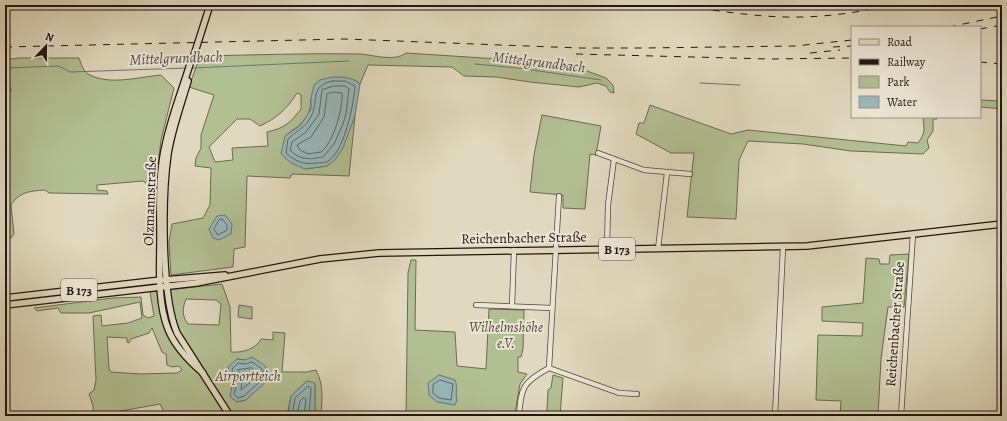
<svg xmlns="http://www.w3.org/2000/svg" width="1007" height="421" font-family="Alegreya,serif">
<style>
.green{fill:#b2bf93;stroke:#6a6a51;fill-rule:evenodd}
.water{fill:#98b8bb;stroke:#697676}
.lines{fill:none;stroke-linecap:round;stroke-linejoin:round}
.shore{stroke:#5d6665;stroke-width:1}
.stream{stroke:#697676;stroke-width:1}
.minor-casing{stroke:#52453b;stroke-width:6}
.major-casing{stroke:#22140f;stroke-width:8}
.minor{stroke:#ece6d5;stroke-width:4.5}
.major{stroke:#e1d9bf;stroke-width:5.5}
.rail{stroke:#22140f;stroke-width:1;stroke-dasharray:7 7;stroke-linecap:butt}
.labels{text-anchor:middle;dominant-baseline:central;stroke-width:4;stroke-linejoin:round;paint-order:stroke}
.shield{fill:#ece6d5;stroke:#5f534a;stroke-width:1}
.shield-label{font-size:13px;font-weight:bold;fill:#22140f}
.street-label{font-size:14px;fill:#22140f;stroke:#ece6d5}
.park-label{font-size:14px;font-style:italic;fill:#4d4737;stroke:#ece6d5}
.water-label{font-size:15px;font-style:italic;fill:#4b4d4b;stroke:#ece6d5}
</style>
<rect width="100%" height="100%" fill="#e1d9bf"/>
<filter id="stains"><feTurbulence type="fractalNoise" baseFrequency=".005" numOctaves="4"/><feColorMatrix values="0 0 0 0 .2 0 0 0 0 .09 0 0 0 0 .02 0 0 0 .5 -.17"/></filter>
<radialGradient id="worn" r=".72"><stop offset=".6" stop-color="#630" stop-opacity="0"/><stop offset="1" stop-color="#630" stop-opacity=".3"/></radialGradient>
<!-- green -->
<g class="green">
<path d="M406,53L514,60L587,71L606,78L613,85L614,93L610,92L606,86L597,83L579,87L530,82L496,77L464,76L452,67L368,65L360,84L355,80L311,98C311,120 300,124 285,136L305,169L327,166L347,136L355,116L349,176L292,174L290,178L247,176L245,247L234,249L233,267L171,275L169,242L172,224L203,218L210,205L211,168L195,166L196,158L201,148V135L214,95L189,87L200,56C254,55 307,53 361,54C373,55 395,62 406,53ZM297,93L301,95V109C290,123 285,128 267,132L268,146L232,148L233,160L215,162L209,147L237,119H250L260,126C277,118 287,109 297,93Z"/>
<path d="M18,58H79C81,63 83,71 88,74C109,86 138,77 161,75L174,88L161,140L155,190L143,181L97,185V190L107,191L108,194L49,193L45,190C30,191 19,192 11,205L14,234L11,238H5V94L11,91V88L5,90V60Z"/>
<path d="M980,100L1002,101V109L980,107Z"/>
<path d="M650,105L731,134L748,130L906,146L908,142L918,143C926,132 924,130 923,117H937V119H933V131L927,140L929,148L923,154L851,151L803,144L748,141L739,160L736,219L687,217L694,153H671L636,134L639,123H644Z"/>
<path d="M542,115L601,126L596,155L590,154L585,209L563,208V195L530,192L534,155Z"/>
<path d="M909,254L904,307H888L881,359L878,416H840L841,401L816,400L818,335L862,336L863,323L822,321V307L863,303L866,258L879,259L880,264H889L890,255Z"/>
<path d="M411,260H416L415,330L455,332L457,366L486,369L489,309L524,310L523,349L521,357H518V372L527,374L520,384L515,413L506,416H406L408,273Z"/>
<path d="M222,284L230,307L231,352C242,353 256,349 261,339L273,340V332L285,333L282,372H307L316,370C324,385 322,400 321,416H312L315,412V384L307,381L291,396L287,416H166L160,404L93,416V406L89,394L94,390L96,380L93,316L101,315L102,326L128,323L142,318L140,302L89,313H61L58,308L37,311L34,308L113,298L141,297L143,315L148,318L154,316L150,292ZM186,299L216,300L221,304L219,325L188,324C182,316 182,309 186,299ZM152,328L162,352L166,354L167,365L172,367L179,366L182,370L177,373L140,374L111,372L109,369L107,337L127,338V342L129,343L131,339L149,333ZM237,359L245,360L257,389L246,400L237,402L231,386L233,381L229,375Z"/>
<path d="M239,305L252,307V319L238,317Z"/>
<path d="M553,375L563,378L560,416H549L547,410L548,390L551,388Z"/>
</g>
<!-- water -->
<g class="water">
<path d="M333,77C344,77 352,77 360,84L355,116L343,148L335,160L327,166L305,169L291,163L281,154L285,136L300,126L311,109V98L314,85L320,80Z"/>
<path d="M225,215L232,224L231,234L219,240L213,238L209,229L217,216Z"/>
<path d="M252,357L264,365L270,373V378L246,400L237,402L230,397L233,381L229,375L228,367L237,359L245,360Z"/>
<path d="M439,375L455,380C458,387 455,393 457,400L455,405L437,402L429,395L428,383Z"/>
<path d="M307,381L315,383V413L312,416H288L291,396Z"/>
</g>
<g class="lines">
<!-- shore -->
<g class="shore">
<path d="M333,81H345L355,86C354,103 344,155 326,162C323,163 319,163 316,163C303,165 295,161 286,153L288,139C295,132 303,129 309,120C321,103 307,86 333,81Z"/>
<path d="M334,86H345L349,89L346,114L343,124L334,144L323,157C310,159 301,161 290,150L292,142L306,132L319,114L322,90Z"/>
<path d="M334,92L342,93C343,108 334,142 321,152L308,154L300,150L297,145L311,137L324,117L327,94Z"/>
<path d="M220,219L223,220L227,225V230L218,235L214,229Z"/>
<path d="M252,362L261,368L266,376L244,396L238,398L234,394L237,381L233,374L232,369L238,363L246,364Z"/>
<path d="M252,368L259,375L241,390L242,380L238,370Z"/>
<path d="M440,380L453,384L451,400L439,398L433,393V385Z"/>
<path d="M292,416L295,398L308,386L311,388L309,416"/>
<path d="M297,416L300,401L304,397L306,399L304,416"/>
</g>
<!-- stream -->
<g class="stream">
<path d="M475,64L518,68L601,80"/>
<path d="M5,68L59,66L70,72L187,68"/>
<path d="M192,68L349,61"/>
<path d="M700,83L740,85"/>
</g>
<!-- minor casing -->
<g class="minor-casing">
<g id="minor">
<path d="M598,153L644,170L690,174"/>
<path d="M607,249L608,205L614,159"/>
<path d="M658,249L667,173"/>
<path d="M476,305L552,308"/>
<path d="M512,306L514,250"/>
<path d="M549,368L619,393L637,394"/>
<path d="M519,416C521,387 523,382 549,368L559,196"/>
<path d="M775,416L783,247"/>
<path d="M901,416L913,234"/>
</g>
</g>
<!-- major casing -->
<g class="major-casing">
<g id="major">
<path d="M188,81C181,105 172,129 168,154C162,196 161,295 177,333L230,416"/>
<path d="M5,298L152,281L225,275"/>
<path d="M5,305L196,283L320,259L379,253L807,246L1002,224"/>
<path d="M203,373C189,361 175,347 168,329C157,301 160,267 160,239C160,206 158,174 166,142C172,115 182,90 190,64L194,55L210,5"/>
</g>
</g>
<!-- minor -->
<use href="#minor" class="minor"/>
<!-- major -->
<use href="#major" class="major"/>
<!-- rail -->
<g class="rail">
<path d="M671,5C709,9 747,16 784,17C821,18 856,13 891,5"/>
<path d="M949,27L1002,16"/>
<path d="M980,29L1002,25"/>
<path d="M5,47L344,39L580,48H644L795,46L852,40"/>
<path d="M833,47L852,46"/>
<path d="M810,53L840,50"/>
<path d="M576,54L770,59L852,58"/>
<path d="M980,62L1002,64"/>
</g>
</g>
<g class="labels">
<!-- shield labels -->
<g class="shield">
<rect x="599" y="238" width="36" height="22" rx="3"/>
<rect x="61" y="279" width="36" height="22" rx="3"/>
</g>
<g class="shield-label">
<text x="617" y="249">B 173</text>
<text x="79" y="290">B 173</text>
</g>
<!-- street labels -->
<g class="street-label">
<text transform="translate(150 201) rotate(-88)">Olzmannstraße</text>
<text transform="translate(524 238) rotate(-1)">Reichenbacher Straße</text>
<text transform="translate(895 324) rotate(-86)">Reichenbacher Straße</text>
</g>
<!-- park labels -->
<g class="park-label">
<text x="506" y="327">Wilhelmshöhe<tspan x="506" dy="16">e.V.</tspan></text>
</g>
<!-- water labels -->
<g class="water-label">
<text transform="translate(176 58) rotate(-2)">Mittelgrundbach</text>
<text transform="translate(539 62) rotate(7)">Mittelgrundbach</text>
<text x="248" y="376">Airportteich</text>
</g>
</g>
<!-- margin -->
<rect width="1007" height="421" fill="none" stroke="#e1d9bf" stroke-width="20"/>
<rect x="6" y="6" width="995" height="409" fill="none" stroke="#22140f" stroke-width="2"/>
<rect x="10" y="10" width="987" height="401" fill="none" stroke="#22140f"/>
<!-- legend -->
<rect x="851" y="26" width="130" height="92" fill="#ece6d5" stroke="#9b9286"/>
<rect x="859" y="39" width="20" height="6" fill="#e1d9bf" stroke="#9b9286"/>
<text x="887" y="46" font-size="12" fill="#22140f">Road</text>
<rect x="859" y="59" width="20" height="6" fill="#22140f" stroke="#9b9286"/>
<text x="887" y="66" font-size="12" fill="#22140f">Railway</text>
<rect x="859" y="76" width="20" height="12" fill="#b2bf93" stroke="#9b9286"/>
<text x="887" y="86" font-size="12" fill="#22140f">Park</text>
<rect x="859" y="96" width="20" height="12" fill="#98b8bb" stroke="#9b9286"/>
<text x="887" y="106" font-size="12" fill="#22140f">Water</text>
<!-- north arrow -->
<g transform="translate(46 46) rotate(22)" stroke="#ece6d5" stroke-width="3" paint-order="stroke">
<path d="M0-3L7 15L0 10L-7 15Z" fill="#22140f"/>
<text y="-6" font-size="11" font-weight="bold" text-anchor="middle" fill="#22140f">N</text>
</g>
<rect width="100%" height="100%" filter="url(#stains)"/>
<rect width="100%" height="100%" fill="url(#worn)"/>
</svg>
